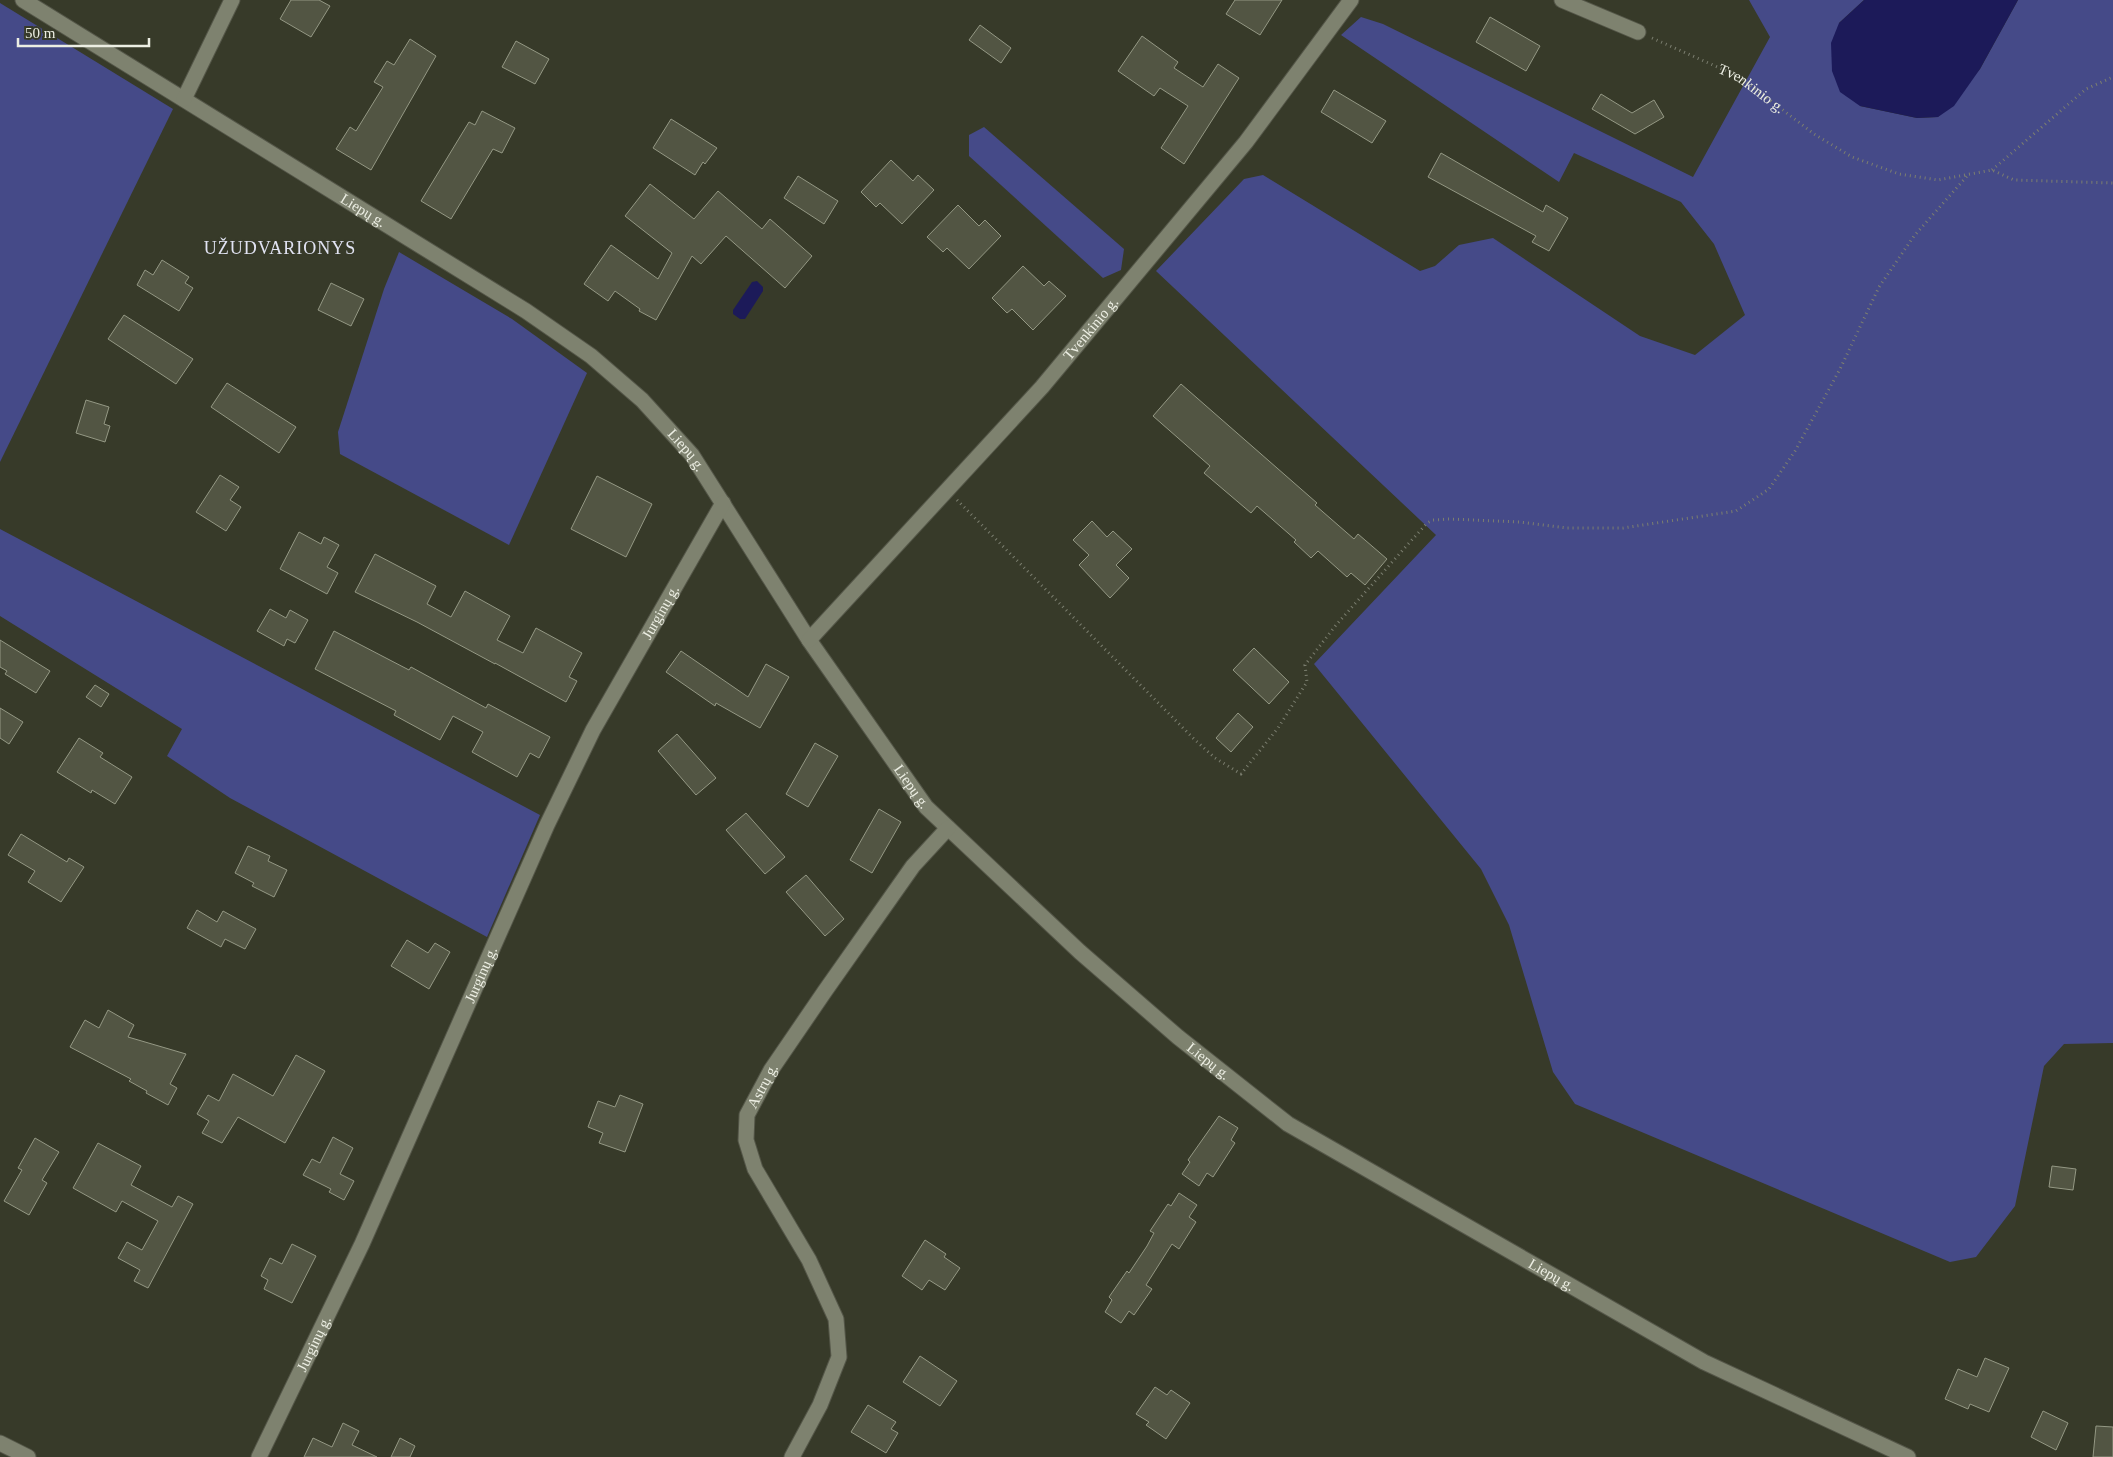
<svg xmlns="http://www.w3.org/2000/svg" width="2113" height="1457" font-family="Georgia,serif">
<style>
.green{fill:#454a88}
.water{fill:#1c1a59}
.building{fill:#525543;stroke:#949884}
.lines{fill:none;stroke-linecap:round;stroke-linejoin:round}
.minor-casing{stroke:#545648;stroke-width:17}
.path{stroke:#7c7f70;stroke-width:3;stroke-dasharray:1 4;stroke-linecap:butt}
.minor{stroke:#7e826f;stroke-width:15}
.labels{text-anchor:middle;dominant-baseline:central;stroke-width:4;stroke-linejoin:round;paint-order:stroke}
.street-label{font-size:15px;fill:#eceee3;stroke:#373a29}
.quarter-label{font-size:18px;letter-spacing:1px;fill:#e1e3f2;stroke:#373a29}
</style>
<rect width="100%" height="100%" fill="#373a29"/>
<!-- green -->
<g class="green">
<path d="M1749,0H1864L1839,23L1860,106L1917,118L1938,117L1980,69L2018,0H2113V1043L2064,1044L2044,1066L2015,1206L1976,1257L1950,1262L1575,1104L1553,1072L1509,925L1481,869L1314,664L1436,535L1156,271L1244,179L1263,175L1420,271L1435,266L1459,245L1493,238L1640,336L1695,355L1745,315L1714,244L1681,202L1574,153L1559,182L1341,35L1361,17L1383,24L1693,177L1770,37Z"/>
<path d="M0,3L173,109L0,462Z"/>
<path d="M984,127L1124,249L1121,270L1103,278L969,156V135Z"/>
<path d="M399,252L512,319L587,373L509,545L340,454L338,432L384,289Z"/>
<path d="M0,529L540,815L487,937L230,798L167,756L182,729L0,616Z"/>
</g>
<!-- water -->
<g class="water">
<path d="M1864,0H2018L1980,69L1954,106L1938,117L1917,118L1860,106L1840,92L1832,71L1831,43L1839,23Z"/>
<path d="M757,281L763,287V291L745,319H740L733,314V310L752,282Z"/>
</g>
<!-- building -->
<g class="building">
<path d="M291,0H319L330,6L311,37L280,19Z"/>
<path d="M1235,0H1282L1260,35L1226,14Z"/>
<path d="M1490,17L1540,46L1526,71L1476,42Z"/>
<path d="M980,25L1011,48L1001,63L969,40Z"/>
<path d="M1142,36L1178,62L1174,68L1203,87L1218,64L1239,78L1184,164L1161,148L1188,106L1160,88L1154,96L1118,71Z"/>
<path d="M410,39L436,56L371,170L336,149L350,127L356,131L383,87L374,82L387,61L394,65Z"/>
<path d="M516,41L549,59L535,84L502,67Z"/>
<path d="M1334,90L1386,121L1372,143L1321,112Z"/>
<path d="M1601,94L1632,113L1654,100L1664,117L1635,134L1592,109Z"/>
<path d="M482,111L515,128L502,153L493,149L451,219L421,201L469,122L475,125Z"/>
<path d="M671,119L717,148L705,164L703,162L695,175L653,148Z"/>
<path d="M1441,153L1543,212L1546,205L1568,218L1549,251L1532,242L1536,236L1428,177Z"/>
<path d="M891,160L913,181L918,175L934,190L902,224L880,203L876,207L861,192Z"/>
<path d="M798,176L838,201L824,224L784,198Z"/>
<path d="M650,184L694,219L718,191L762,229L770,219L812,256L785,288L726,236L701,264L692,256L656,320L639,311L640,309L615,291L608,301L584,284L611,245L658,279L672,253L625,216Z"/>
<path d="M958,205L979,226L985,220L1001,236L969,269L947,248L943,252L927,237Z"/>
<path d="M162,260L189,277L185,283L193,288L179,311L137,285L145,270L153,275Z"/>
<path d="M1023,266L1044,286L1049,281L1066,296L1033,330L1012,309L1007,313L992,298Z"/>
<path d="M331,283L364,299L351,326L318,310Z"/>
<path d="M124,315L193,359L176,384L108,339Z"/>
<path d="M227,383L296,427L279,453L211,407Z"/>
<path d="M1181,384L1317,503L1315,505L1354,539L1358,534L1387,559L1365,585L1351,573L1347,577L1318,551L1311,558L1294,542L1296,540L1257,506L1251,513L1204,473L1210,466L1153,416Z"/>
<path d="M86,400L109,407L104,424L110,426L105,442L76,433Z"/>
<path d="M220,475L239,487L230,500L241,507L226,531L196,512Z"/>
<path d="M597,476L652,504L626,557L571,529Z"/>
<path d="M1092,521L1107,537L1113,531L1132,549L1116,565L1129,578L1110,598L1079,565L1089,555L1073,540Z"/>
<path d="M299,532L321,544L324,537L339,545L327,567L338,573L327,594L280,569Z"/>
<path d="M375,554L436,586L427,604L451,617L465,591L510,616L497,640L523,653L536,628L582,653L569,677L577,681L566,702L495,663V664L417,622L355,592Z"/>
<path d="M270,609L286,618L290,610L308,620L295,643L287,639L284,646L257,631Z"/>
<path d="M334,631L409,670L411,667L486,708L488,704L550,737L539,758L530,753L517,777L472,752L483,732L453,716L440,740L394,715L396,711L315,669Z"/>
<path d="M0,640L50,671L36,693L5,674L7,671L0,667Z"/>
<path d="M1254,648L1289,682L1269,704L1233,670Z"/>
<path d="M681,651L748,697L766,664L789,677L760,728L716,703L715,706L666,672Z"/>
<path d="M95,685L109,694L101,707L86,697Z"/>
<path d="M0,708L23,722L9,744L0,738Z"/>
<path d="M1238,713L1253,727L1231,752L1216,738Z"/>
<path d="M677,734L716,778L696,795L658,751Z"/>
<path d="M79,738L103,753L100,757L132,777L115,804L92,790L91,793L57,772Z"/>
<path d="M815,743L838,756L808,807L786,794Z"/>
<path d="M879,809L901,822L872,873L850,860Z"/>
<path d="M746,813L785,857L765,874L726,830Z"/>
<path d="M21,834L67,862L69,858L84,867L61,902L28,882L35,871L8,855Z"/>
<path d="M248,846L270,856L268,861L287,870L274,897L252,886L254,883L235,873Z"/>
<path d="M806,875L844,919L825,936L786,892Z"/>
<path d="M197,910L217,922L223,911L256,929L245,949L225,939L221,947L187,928Z"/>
<path d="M407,940L428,953L435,943L450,952L429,989L391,966Z"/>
<path d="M108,1010L134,1025L128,1037L186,1054L170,1084L177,1088L168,1105L146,1093L147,1091L129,1081L131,1079L70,1047L85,1020L99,1028Z"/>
<path d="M296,1055L325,1071L285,1143L238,1117L222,1143L202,1133L209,1121L197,1114L208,1095L219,1101L233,1074L273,1096Z"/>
<path d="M620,1095L643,1104L625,1152L599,1143L603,1133L588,1127L598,1101L615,1107Z"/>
<path d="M1219,1116L1238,1128L1231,1140L1235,1143L1213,1177L1207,1173L1199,1186L1182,1174L1190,1162L1188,1160Z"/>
<path d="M333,1137L353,1148L340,1174L354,1181L344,1200L329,1192L331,1189L303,1175L312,1159L320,1163Z"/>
<path d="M35,1138L59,1152L42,1180L47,1183L29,1215L4,1201L22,1170L18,1168Z"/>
<path d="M98,1143L141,1166L131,1185L172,1207L178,1196L193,1204L148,1288L134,1281L140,1270L118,1258L127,1242L142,1250L158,1221L122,1201L116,1212L73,1188Z"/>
<path d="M2052,1166L2076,1169L2073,1190L2049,1187Z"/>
<path d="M1179,1193L1197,1205L1189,1217L1196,1222L1179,1249L1172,1244L1146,1285L1152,1289L1134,1315L1129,1311L1121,1323L1105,1312L1112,1300L1109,1297L1127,1271L1129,1273L1147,1246L1154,1233L1150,1231L1168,1204L1171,1206Z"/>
<path d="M925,1240L946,1254L944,1257L960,1268L945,1290L929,1280L922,1290L902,1276Z"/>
<path d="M292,1244L316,1256L292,1303L264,1289L268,1280L261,1276L270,1258L282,1264Z"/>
<path d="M920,1356L957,1381L940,1406L903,1382Z"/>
<path d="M1985,1358L2009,1368L1989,1412L1970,1404L1968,1409L1945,1399L1958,1369L1977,1377Z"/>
<path d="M1155,1387L1167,1395L1171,1390L1190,1403L1166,1439L1146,1425L1149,1422L1136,1414Z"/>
<path d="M868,1405L896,1422L891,1429L898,1433L886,1453L851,1432Z"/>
<path d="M2043,1411L2068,1423L2056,1450L2031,1437Z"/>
<path d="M343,1423L359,1431L352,1445L377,1457H304L313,1438L332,1447Z"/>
<path d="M2096,1426L2113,1427V1457H2093Z"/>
<path d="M400,1438L415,1446L410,1457H391Z"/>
</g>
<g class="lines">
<!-- minor casing -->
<g class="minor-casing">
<g id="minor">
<path id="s2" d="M23,0L526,311L591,356L642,400L692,455L809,640L926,807L1080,952L1178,1037L1288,1124L1704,1362L1908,1457"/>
<path d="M1562,0L1638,32"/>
<path d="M184,99L232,0"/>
<path id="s3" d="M809,640L1042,387L1246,142L1351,0"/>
<path d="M0,1443L28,1457"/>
<path id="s4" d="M259,1457L362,1244L547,825L593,730L723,503"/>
<path id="s5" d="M792,1457L820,1405L839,1357L836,1319L809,1260L755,1169L746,1140L747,1115L771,1070L825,991L913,866L948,828"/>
</g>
</g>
<!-- path -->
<g class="path">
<path id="s1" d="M1652,38L1740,77L1814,134L1852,157L1899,174L1938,180L1992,170L2014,180L2113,183"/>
<path d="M1992,170L2086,89L2113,77"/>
<path d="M957,500L1194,739L1215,758L1241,774L1278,728L1307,682L1305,665L1336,625L1427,523L1433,520L1450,519L1519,522L1567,528H1623L1736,511L1769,489L1795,451L1840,369L1879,287L1914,236L1969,174"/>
</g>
<!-- minor -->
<use href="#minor" class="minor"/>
</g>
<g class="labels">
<!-- street labels -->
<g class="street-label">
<text stroke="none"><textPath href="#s1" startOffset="112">Tvenkinio g.</textPath></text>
<text stroke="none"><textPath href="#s2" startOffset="400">Liepų g.</textPath></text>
<text stroke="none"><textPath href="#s3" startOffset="420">Tvenkinio g.</textPath></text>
<text stroke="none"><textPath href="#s2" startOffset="805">Liepų g.</textPath></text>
<text stroke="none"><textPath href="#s4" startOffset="936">Jurginų g.</textPath></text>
<text stroke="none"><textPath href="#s2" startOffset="1210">Liepų g.</textPath></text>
<text stroke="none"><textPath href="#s4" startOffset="531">Jurginų g.</textPath></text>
<text stroke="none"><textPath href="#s2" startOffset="1615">Liepų g.</textPath></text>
<text stroke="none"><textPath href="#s5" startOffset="408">Astrų g.</textPath></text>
<text stroke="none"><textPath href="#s2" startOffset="2020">Liepų g.</textPath></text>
<text stroke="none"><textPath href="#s4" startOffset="126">Jurginų g.</textPath></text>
</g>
<!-- quarter labels -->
<g class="quarter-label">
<text x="280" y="248">UŽUDVARIONYS</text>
</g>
</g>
<!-- scale -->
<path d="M18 38v8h131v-8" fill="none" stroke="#eceee3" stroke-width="2.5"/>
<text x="25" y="38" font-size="15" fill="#eceee3" stroke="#373a29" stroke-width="4" paint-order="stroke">50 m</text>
</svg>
